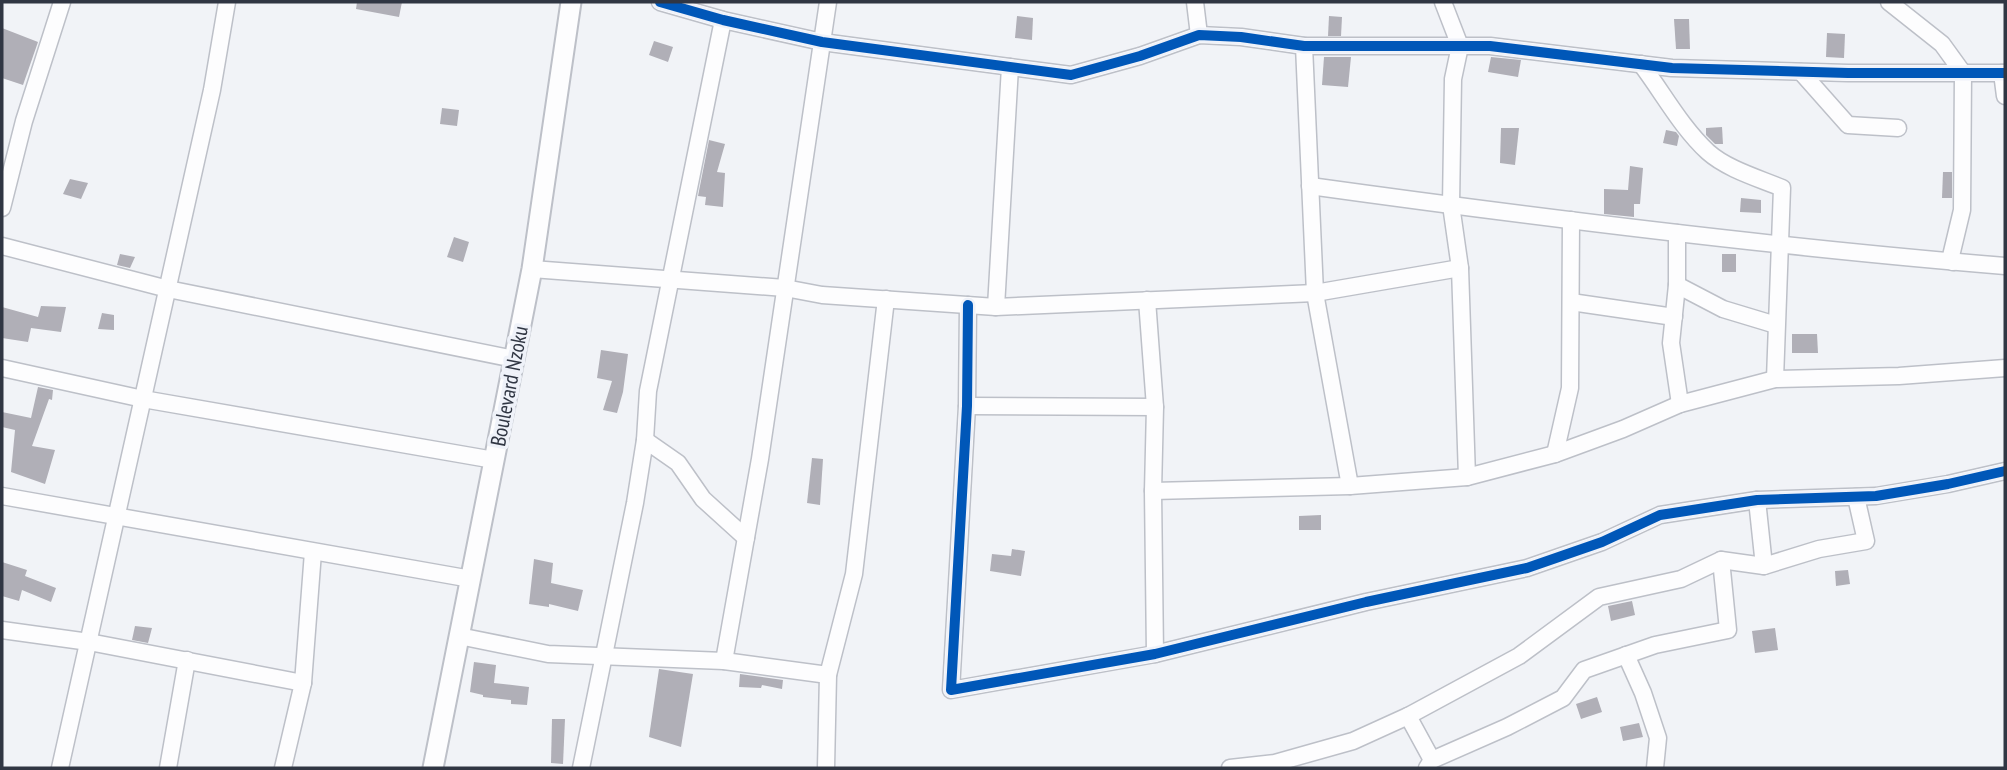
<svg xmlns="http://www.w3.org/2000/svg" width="2007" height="770" font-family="'PT Sans Narrow',sans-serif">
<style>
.building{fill:#b0afb7}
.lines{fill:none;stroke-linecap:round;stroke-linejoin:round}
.minor-casing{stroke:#bdc0c8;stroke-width:19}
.tertiary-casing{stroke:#bdc0c8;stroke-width:23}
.minor{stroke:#fdfdfe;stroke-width:16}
.tertiary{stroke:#fdfdfe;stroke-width:19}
.cycleway-casing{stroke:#eff2f9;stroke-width:15}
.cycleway{stroke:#0057b8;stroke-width:10}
.labels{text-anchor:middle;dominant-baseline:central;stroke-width:7;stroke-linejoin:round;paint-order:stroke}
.street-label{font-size:21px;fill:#303643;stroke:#eff2f9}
</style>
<rect width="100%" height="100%" fill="#f1f3f7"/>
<!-- building -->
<g class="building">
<path d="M357,2H402L399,17L356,9Z"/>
<path d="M1017,16L1033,18L1032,40L1015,38Z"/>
<path d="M1329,16L1342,17L1341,36H1328Z"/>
<path d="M1674,19H1689L1690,49H1676Z"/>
<path d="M2,28L38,42L23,85L2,78Z"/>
<path d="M1827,33L1845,34L1844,58L1826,57Z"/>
<path d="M654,41L673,47L668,62L649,55Z"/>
<path d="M1324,57H1351L1348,87L1322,85Z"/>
<path d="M1491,57L1521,60L1518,77L1488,72Z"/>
<path d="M442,108L459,110L457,126L440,124Z"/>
<path d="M1722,127L1723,144H1715L1706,135V128Z"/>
<path d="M1501,128H1519L1515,165L1500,163Z"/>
<path d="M1666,130L1676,132L1679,136L1677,146L1663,143Z"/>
<path d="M709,140L725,144L717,172L725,173L723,207L705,205L706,197L698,196Z"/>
<path d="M1630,166L1643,168L1640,204H1634V217L1604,214V189L1628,190Z"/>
<path d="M1943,172H1952V198H1942Z"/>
<path d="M70,179L88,183L81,199L63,194Z"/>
<path d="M1741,198L1761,200V213L1740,212Z"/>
<path d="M454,237L469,242L463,262L447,257Z"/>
<path d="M120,254L135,257L130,268L117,265Z"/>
<rect x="1722" y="254" width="14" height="18"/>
<path d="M41,306L66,307L61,332L31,328L28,342L2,338V307L38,317Z"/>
<path d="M102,313L114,315V330L98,329Z"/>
<path d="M1792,334H1817L1818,353H1792Z"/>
<path d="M601,350L628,354L623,392L617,413L603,410L612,381L597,378Z"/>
<path d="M38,387L53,390L52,400L49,399L32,446L55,450L45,484L11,472L15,430L2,427V412L31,418Z"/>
<path d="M812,458L823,459L820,505L807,503Z"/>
<path d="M1321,515V530H1299V516Z"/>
<path d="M1012,549L1025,551L1021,576L990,571L992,554L1011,556Z"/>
<path d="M534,559L553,563L551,583L583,590L578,611L549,604V607L529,604Z"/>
<path d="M2,562L27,570L25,576L56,588L51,602L22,590L19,601L2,596Z"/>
<path d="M1848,570L1850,584L1836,586L1835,571Z"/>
<path d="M1632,601L1635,615L1611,621L1608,606Z"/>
<path d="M135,626L152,628L148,643L132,640Z"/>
<path d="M1775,628L1778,650L1755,653L1752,631Z"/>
<path d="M474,662L496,665L494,683L529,687L527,705L511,704V700L483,697V695L470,692Z"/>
<path d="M659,669L693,674L681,747L649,737Z"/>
<path d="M740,674L783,680L782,689L762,685L761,688L739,687Z"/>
<path d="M1597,697L1602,712L1581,719L1576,704Z"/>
<path d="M552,719H565L563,764L551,763Z"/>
<path d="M1639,723L1643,737L1623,741L1620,727Z"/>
</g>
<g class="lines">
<!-- minor casing -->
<g class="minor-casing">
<g id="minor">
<path d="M660,2L723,20L822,42L1071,75L1140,56L1199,35L1241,37L1304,46H1490L1672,68L1848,73H2005"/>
<path d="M1195,2L1199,35"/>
<path d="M1443,2L1460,46L1453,79L1451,205L1460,268L1467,477"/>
<path d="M1889,2L1942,44L1963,73L1962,210L1951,256L1953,262"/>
<path d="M1304,46L1315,293L1350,486"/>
<path d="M1641,64C1663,93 1681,127 1708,152C1727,169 1758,178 1782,188L1775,379"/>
<path d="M1801,72L1848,125L1898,128"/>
<path d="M2002,73L2005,96"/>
<path d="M1310,186C1541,218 1773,247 2005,266"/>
<path d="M2,208L24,121L62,2"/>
<path d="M1677,233V285L1671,343L1680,404"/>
<path d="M2,246L168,289L514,359"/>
<path d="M532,269L785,288L822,295L996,307L1315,293L1460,268"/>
<path d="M1677,285L1723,309L1776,325"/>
<path d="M1147,300L1155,407L1153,491L1155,654"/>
<path d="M1571,302L1674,317"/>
<path d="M968,305L967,406L951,690L1155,654L1366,602L1527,568L1602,542L1660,515L1757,500L1876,496L1948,484L2005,471"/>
<path d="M996,307L1010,67"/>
<path d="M2,368L143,399L494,460"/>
<path d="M967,406L1155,407"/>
<path d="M645,440L678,463L703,499L746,538"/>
<path d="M1555,454L1570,388L1571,220"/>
<path d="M1153,491L1350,486L1467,477L1555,454L1623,429L1680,404L1775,379L1899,376L2005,368"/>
<path d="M2,496L471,579"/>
<path d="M1757,500L1764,566"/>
<path d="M2,630L89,642L303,683"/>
<path d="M459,636L548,654L724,661L828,675"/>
<path d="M1626,655L1643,693L1658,738L1655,768"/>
<path d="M724,661L760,459L828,2"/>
<path d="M1408,716L1432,760"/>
<path d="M60,768L212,90L227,2"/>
<path d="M168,768L187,660"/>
<path d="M283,768L303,683L313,552"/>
<path d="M581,768L635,503L645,440L648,391L723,20"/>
<path d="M826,768L828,675L854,574L886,299"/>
<path d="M1230,768L1275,763L1353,741L1408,716L1519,656L1599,597L1681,579L1721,560L1764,566L1819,549L1866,541L1856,497"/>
<path d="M1427,768L1432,760L1507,727L1563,698L1584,670L1655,645L1728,630L1721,560"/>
</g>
</g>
<!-- tertiary casing -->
<g class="tertiary-casing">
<path id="tertiary" d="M433,768L532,269L571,2"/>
</g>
<!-- minor -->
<use href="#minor" class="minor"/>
<!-- tertiary -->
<use href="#tertiary" class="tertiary"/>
<!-- cycleway casing -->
<g class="cycleway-casing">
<g id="cycleway">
<path d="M660,2L723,20L822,42L1071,75L1140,56L1199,35L1241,37L1304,46H1490L1672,68L1848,73H2005"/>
<path d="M968,305L967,406L951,690L1155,654L1366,602L1527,568L1602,542L1660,515L1757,500L1876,496L1948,484L2005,471"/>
</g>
</g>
<!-- cycleway -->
<use href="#cycleway" class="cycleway"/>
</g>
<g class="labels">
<!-- street labels -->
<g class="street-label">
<text transform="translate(509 386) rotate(-79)">Boulevard Nzoku</text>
</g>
</g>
<!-- border -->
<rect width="2007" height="770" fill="none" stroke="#303643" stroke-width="7"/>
</svg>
